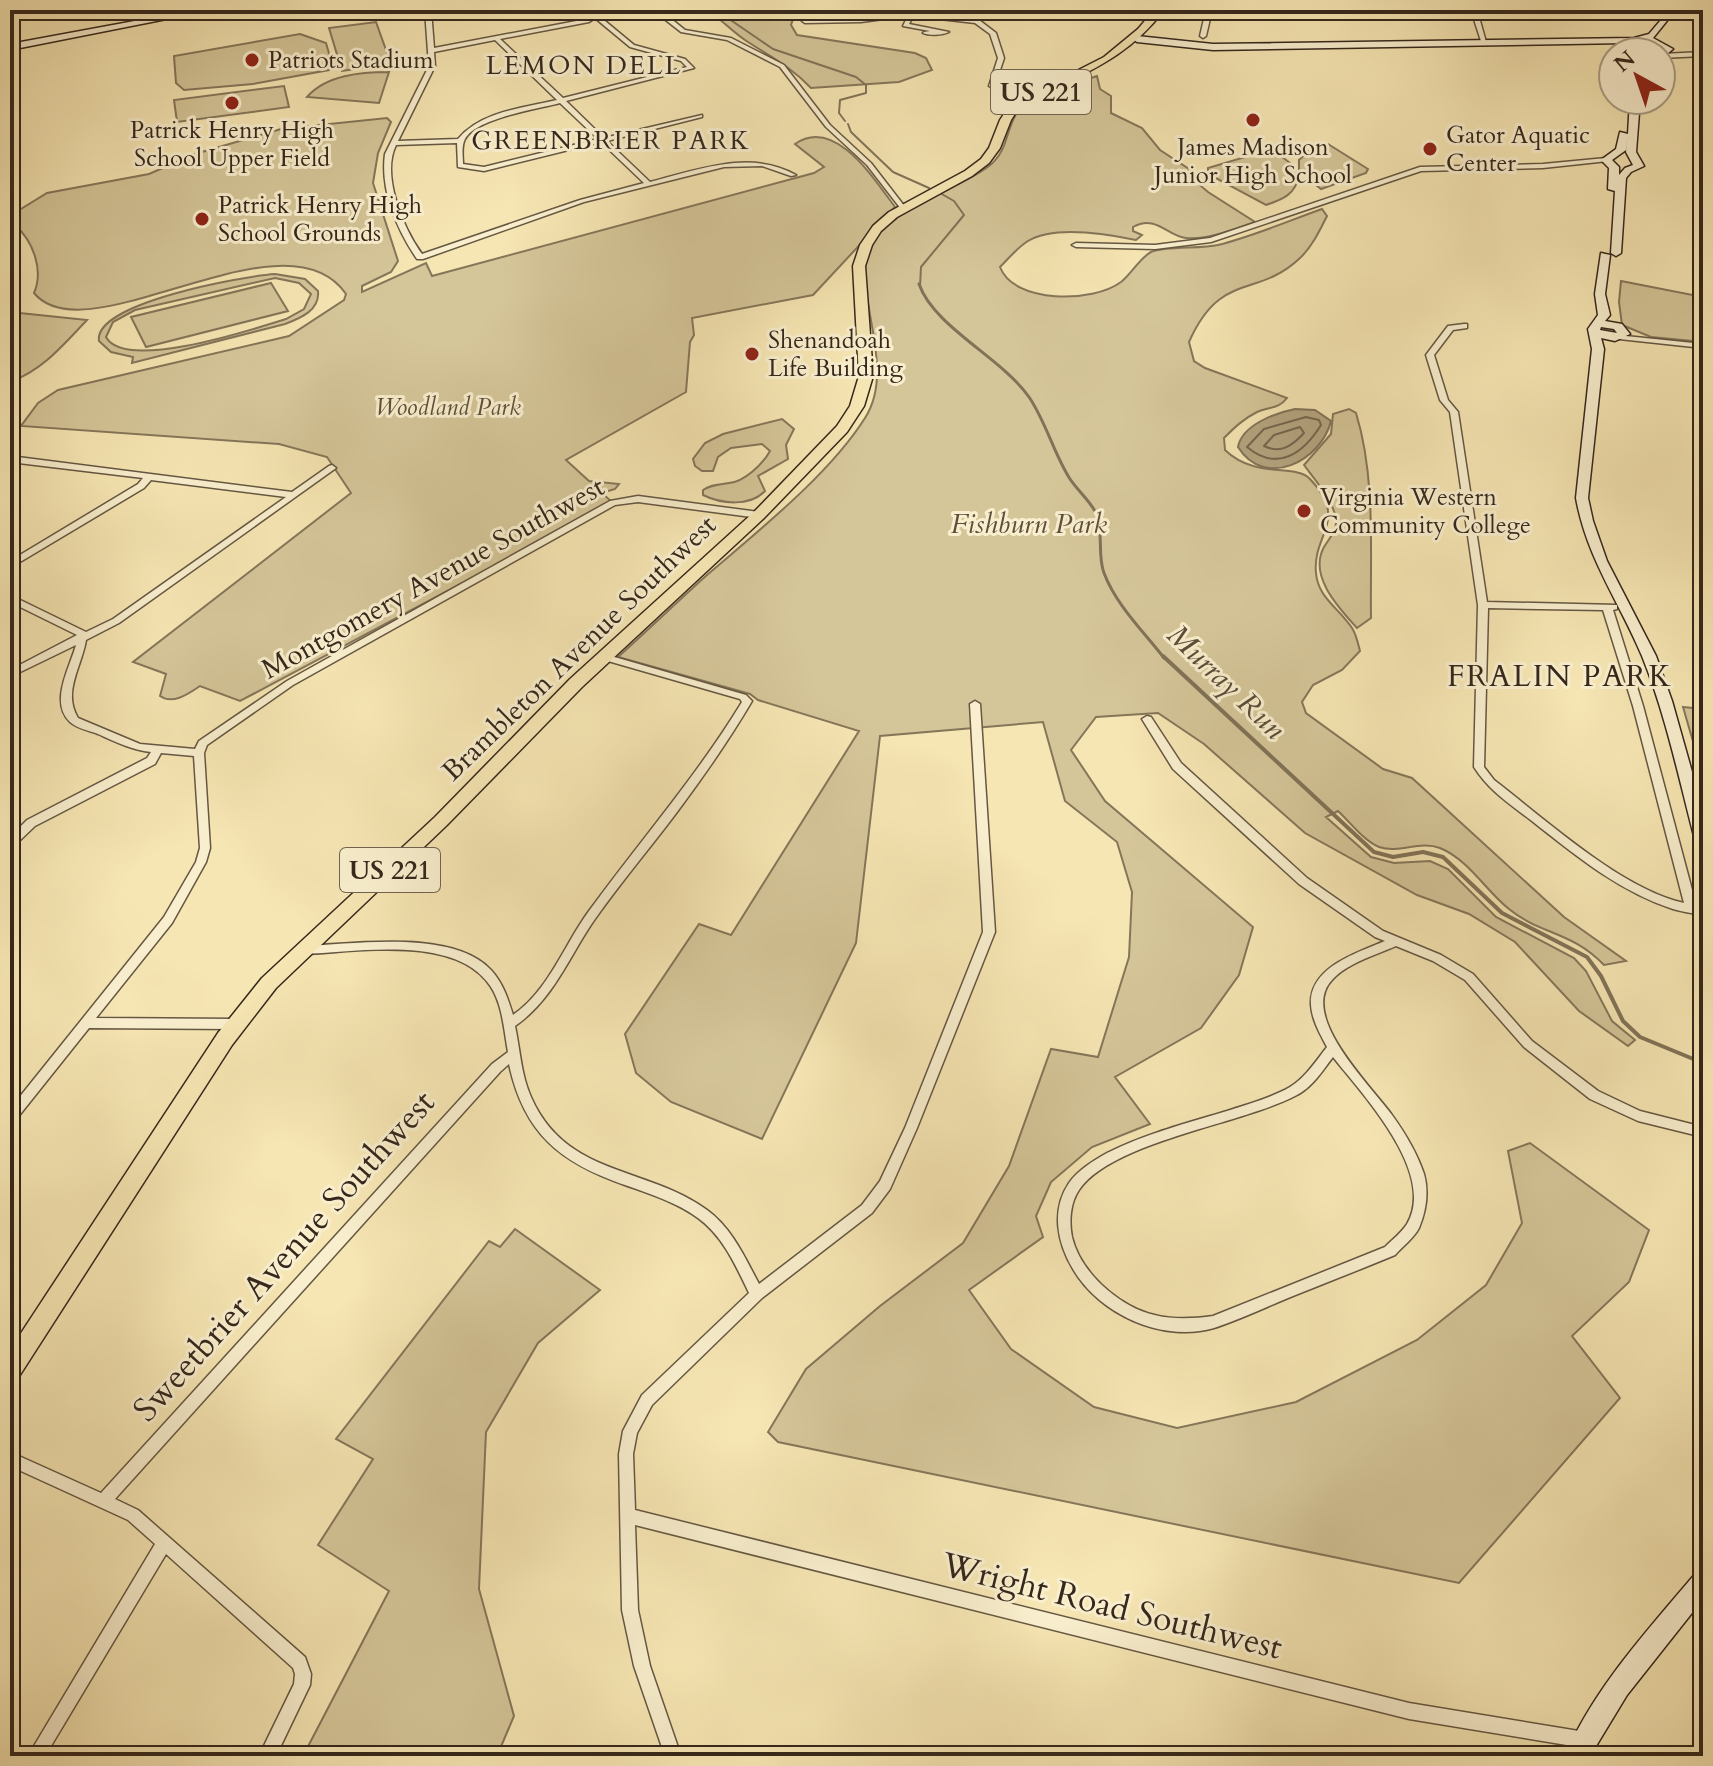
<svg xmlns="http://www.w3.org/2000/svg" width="1713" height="1766" font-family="Cardo,serif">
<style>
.green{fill:#d5c699;stroke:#85765a;stroke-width:2;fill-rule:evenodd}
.water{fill:#b4a580;stroke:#817358;stroke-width:2}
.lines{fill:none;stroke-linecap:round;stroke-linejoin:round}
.shore{stroke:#74664e;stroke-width:2}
.stream-far2{stroke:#817358;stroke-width:2}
.stream-far1{stroke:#817358;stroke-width:3}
.stream{stroke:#817358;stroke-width:4}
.street-casing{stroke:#655742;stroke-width:3}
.secondary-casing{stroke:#35271c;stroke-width:3}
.primary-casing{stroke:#35271c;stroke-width:3}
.street{fill:#f9efce;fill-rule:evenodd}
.secondary{fill:#f9efce;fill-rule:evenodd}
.primary{fill:#f6e6b3;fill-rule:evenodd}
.poi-dot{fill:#8f2418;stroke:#f9efce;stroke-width:3}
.labels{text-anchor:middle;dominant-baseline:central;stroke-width:6;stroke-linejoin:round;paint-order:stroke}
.far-poi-label{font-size:24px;fill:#35271c;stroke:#f9efce;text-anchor:start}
.far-park-label{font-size:24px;font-style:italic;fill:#5d4f3b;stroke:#f9efce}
.far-neighbourhood-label{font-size:26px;letter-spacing:2px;fill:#35271c;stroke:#f9efce}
.shield{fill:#f9efce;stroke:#706351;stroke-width:2}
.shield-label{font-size:26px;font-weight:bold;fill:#35271c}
.park-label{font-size:28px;font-style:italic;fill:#5d4f3b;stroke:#f9efce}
.street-label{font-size:28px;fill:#35271c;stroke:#f9efce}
.neighbourhood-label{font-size:30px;letter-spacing:2px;fill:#35271c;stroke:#f9efce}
.water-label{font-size:30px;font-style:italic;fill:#5b4d3a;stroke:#f9efce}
.near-street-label{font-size:34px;fill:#35271c;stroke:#f9efce}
</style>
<rect width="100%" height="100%" fill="#f6e6b3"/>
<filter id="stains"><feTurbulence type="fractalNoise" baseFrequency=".0025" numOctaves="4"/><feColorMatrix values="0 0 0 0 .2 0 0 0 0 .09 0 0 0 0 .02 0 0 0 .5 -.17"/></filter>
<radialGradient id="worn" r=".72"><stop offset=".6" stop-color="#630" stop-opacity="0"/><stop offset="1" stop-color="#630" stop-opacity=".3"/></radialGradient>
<!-- green -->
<g class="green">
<path d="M706,10H801L795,13L791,25L797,35L915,53L926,58L932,70L899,82L811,88C791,67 771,57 748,42C733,33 722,19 706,10Z"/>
<path d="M376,22L391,64L342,71L329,28Z"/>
<path d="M300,34L326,43L332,64L329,70L253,84L184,90L176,83L174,56Z"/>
<path d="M389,72L379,103L307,97C326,75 361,72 389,72Z"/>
<path d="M1097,76L1100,89L1111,96V113L1142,128L1160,150L1189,169L1194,180L1208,192L1255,222C1234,229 1208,240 1186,238C1167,236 1156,214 1133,227V231L1142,235L1136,240C1107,234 1055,225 1028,241C1018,247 1008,259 1000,267C1014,304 1093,303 1121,282C1131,274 1140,258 1151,252C1165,246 1201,249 1218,245C1254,236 1288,221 1322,209L1327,216C1320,230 1312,247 1300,258C1257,299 1221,270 1189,342L1194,361L1205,368L1287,398C1279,409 1268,407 1257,412C1243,419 1234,428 1224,438L1225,450C1255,479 1295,464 1309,478C1350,520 1312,534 1316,573C1318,598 1339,608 1352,628C1356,634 1358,643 1360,651L1342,670L1313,685L1302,702L1306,713L1383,769L1412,778L1564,917L1626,961L1604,965C1571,931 1541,935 1509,909C1486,891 1469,860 1440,848C1419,840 1400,854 1379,847C1365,842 1349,821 1338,811L1326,817L1371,857L1394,863L1430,861L1448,869L1496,917L1574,958L1586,971L1612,1021L1635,1040L1628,1046L1579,1011L1515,942L1469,914L1417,895L1305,833L1204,744L1158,713L1096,717L1071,750L1105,801L1253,927L1239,975L1201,1028L1115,1077L1150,1124L1092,1147L1051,1182L1036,1216L1043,1237L969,1290L1011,1349L1094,1407L1177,1428L1296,1402L1417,1340L1486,1285L1522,1223L1508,1151L1530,1143L1649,1230L1629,1282L1572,1336L1620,1398L1459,1583L778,1442L768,1432L806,1369L880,1306L963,1243L1009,1166L1051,1049L1098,1057L1129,957L1132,892L1117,842L1065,801L1043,722L880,736L856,943L762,1139L671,1102L636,1073L625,1034L699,924L731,935L859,731L758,700L750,694L618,657C648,630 677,602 707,575C758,531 829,475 865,418C897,368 854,297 868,252C881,211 957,191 989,166C1013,148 1003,117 1029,102C1050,90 1075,84 1097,76Z"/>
<path d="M284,86L289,107L177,122L174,100Z"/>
<path d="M387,118L391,122L378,153L373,183L398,261L391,272L362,286V292L426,263L432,276L814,173L824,167L795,144C835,116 874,179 895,207L813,295L692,318L694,335L690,342L686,392L566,460L589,481L619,484L615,489L602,493L613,503L240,701L200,686C188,694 173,705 160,696L166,674L133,662L351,493L327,457L279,444L21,426L38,403L58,390L289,336L344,300L346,294C285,206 87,358 34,293C44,270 33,241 15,225L16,212L47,193L149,174L195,154L281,129Z"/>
<path d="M1328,144L1368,169L1366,173L1321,189L1299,171V160L1309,151Z"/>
<path d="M1272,149L1294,166L1298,176C1297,194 1281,200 1266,205L1208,174V168Z"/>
<path d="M275,274L305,279L318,291C320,310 301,318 285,324L132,363L133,357L111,352L99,341C93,303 244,276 275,274ZM275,278L299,283L311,294L304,309L286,319C254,329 125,372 106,337L113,322L135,310Z"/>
<path d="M1621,281L1703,297V342L1651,337L1622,325L1619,302Z"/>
<path d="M271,283L288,311L146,347L131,317Z"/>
<path d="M10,312L87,320C63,345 43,370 10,382Z"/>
<path d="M1349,409L1356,413C1376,478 1370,551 1371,618L1357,628C1339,608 1308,576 1324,547C1330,537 1337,531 1336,519C1333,500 1315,480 1304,465L1331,434L1333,414Z"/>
<path d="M782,419L794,429L786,445L788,459L758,476L765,491C750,507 721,504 703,495V490C712,484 718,485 729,483C744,482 763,464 770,451L762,444L731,448L718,457L713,471H702L695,466L693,459L705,443L723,434Z"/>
<path d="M1683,707L1703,709V776Z"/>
<path d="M515,1229L600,1290L538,1343L486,1432L479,1589L514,1716L497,1756H303L389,1591L318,1545L373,1459L336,1439L489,1241L500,1247Z"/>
</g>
<!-- water -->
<path class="water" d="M1295,409L1315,410L1331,421C1321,461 1265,490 1238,447C1242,425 1275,413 1295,409Z"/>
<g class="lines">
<!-- shore -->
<g class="shore">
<path d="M1306,417L1319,420L1321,425C1303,454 1277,472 1247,447L1264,429Z"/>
<path d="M1300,427L1304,433C1292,446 1281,454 1264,446L1274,435Z"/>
</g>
<!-- stream-far2 -->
<g class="stream-far2">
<path d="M716,10L773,49L856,77L866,85V93L840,100L839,113L845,121"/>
<path d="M848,124L851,132L893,172L929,188"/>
<path d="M920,286L921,267L964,215L954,201L940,193"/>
</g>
<!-- stream-far1 -->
<path class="stream-far1" d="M919,284C934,327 1002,358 1029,397C1046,422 1054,454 1070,479C1078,491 1090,501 1096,513C1104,533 1097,555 1104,573C1116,605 1144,632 1164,658"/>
<!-- stream -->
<path class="stream" d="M1163,656L1374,852L1393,857L1423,852L1443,857L1502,913L1587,957L1601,976L1623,1021L1640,1037L1703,1063"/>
<!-- street casing -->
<g class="street-casing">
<g id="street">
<path d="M425,10H431L434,48L587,19L600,10H607L599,16L634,45L685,59L694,68L566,101L604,138L702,115V117L607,141L650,182C698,170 750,149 796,175L791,176L762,166L724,167L584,202L423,259H417C397,230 380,190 385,154L429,66ZM595,18L630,47L681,61L687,67L563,98L500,39L589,22ZM495,40L557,100C524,108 481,111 458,139L398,141L435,66L434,52ZM560,103L598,139L484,167L463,164C463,157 461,146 465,139C476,118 538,109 560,103ZM601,142L644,183L580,200L422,254C403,228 381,175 396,145L457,143L458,167L484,171Z"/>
<path d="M653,10H660L685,30L731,38L784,65L830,125L871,163L905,207V209H901L867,165L826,127L780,67L727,40L681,32Z"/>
<path d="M913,10L915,13L970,19L959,10H966L996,33L1004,58L995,85L1026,100V102H1022L989,86L998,58L990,34L975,23L913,16L909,24L949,32C943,35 929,36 923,33L924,32L930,31L903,26L908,16H906L861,22L805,23L802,21L805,19L861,18Z"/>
<path d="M1206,10H1212L1206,36L1203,38L1200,36Z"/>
<path d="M1218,10H1234L1231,12Z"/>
<path d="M1471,10H1477L1486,42L1481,41Z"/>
<path d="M1703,52V56L1661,58L1662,54Z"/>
<path d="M1606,158L1608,159V161L1543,168L1421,171L1211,242L1155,249L1076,247L1072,245L1076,243L1155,245L1210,238L1420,167L1543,164Z"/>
<path d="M1464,324H1467V328L1453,330L1434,355L1448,400L1458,412L1487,602L1617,605V609L1613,610L1643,706L1696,905L1703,907V915C1693,913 1683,912 1673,909C1620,892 1575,855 1532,821C1510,804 1489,791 1474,767L1478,605L1450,412L1440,400L1426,355L1448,326ZM1488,608L1603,610L1633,706L1684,903C1621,889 1545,819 1494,780L1484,767Z"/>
<path d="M1616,335L1703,344V348L1619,339H1616Z"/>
<path d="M10,456L292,492L329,466L332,465L336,468L119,623L86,640C82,666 62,692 78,718L140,744L195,749L199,741L287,681L610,501L638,496L759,512L763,515L759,518L638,502L615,505L293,685L207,745L204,753L210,848L206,862L172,923L96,1018L236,1019L240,1021L242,1024L240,1027L236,1029L89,1028L14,1122L10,1123V1109L164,917L196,862L200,848L194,756L161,753L155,764L35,826L14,846L10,847V837L27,820L147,758L151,752C132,750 116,742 98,734C90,731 76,728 70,722C49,702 70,667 76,645L10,677V670L77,635L10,602V595L86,632L113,619L286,497L151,480L144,488L10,568V561L138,484L143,478L10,462Z"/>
<path d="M604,654L746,695L752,701C729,740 704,776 677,812C650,848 621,882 595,919C569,956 554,999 515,1026C520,1049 521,1075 531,1097C566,1177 647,1166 707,1210C732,1228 745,1258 759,1284L862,1205L880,1181L905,1128L983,932L970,704L975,701L980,704L995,932L917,1128L890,1189L872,1213L762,1298L652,1405L637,1433L633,1454L635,1510L1409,1703L1585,1732L1591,1734L1593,1740L1591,1746L1585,1748L1409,1719L635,1525L638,1610L650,1666L681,1756H665L634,1666L622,1610L619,1454L623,1431L642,1395L749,1293C736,1266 723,1236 698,1218C676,1202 650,1194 625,1185C561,1163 524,1134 509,1064L500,1072L115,1499L138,1510L305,1657L311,1674L310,1685L276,1756H259L294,1684L295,1674L293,1668L166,1554L45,1756H28L155,1544L128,1520L10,1466V1452L101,1493L492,1064L508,1052C504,1031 503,1006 491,987C457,934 358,952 304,954L300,953L298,950L300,947L304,946C355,944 453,929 491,970C503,983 508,999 513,1015C549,990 564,945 589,911C640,841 697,776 742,702L740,699L601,659L599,657Z"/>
<path d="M1147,716L1151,717L1181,763L1307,878L1383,931L1441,955L1473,974L1532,1041L1598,1091L1640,1111L1703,1127V1137L1638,1121L1590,1099L1524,1047L1465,980L1433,961L1396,946C1376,955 1347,963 1332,980C1298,1016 1372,1087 1392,1115C1405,1133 1417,1153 1424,1174C1429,1192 1426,1211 1419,1228C1414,1238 1402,1247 1395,1255C1359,1270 1323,1284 1288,1298C1264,1308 1239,1320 1214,1328C1162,1343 1099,1314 1073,1269C1057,1242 1051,1210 1069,1183C1078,1170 1093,1161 1107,1153C1145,1134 1187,1123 1227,1111C1248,1104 1271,1098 1290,1087C1305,1078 1316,1061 1327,1047C1320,1034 1312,1020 1311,1005C1309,967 1357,953 1385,941L1375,937L1299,884L1173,769L1142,719ZM1333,1057C1363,1095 1437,1173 1407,1224C1402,1232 1392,1240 1385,1247L1213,1316C1184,1320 1155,1320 1129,1305C1104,1291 1079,1266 1072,1237C1069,1222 1070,1203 1079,1190C1111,1142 1241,1124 1295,1096C1312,1088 1322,1071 1333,1057Z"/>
</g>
</g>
<!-- secondary casing -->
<g class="secondary-casing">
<g id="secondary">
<path d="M194,10H212L10,50V44Z"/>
<path d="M1666,14L1670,17L1653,38L1673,49L1661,59L1660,52L1663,49L1652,44L1634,45L1637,52H1628L1624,46L1626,43L1213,50L1137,42L1133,39L1137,36L1213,44L1634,38L1649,34Z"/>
<path d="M1630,100H1640L1636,152L1644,166L1631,172L1626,178L1621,253L1616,256L1611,253L1615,191L1608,189L1609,168L1601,160L1616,149L1620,132L1628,134ZM1627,136L1626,152L1633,165L1625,168L1619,175V167L1612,160L1626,150Z"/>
<path d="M1601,253L1610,255L1605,294L1610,315L1605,321L1622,324L1630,334L1615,341L1601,338L1604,349L1588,498L1593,521L1607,561L1656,656L1672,701L1703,811V846L1695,840C1679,779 1666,715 1642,656C1619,601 1587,559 1576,498L1592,349L1588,329L1598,315L1595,294ZM1601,327L1614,329L1617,333L1600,330Z"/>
<path d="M1703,1571V1599L1627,1695L1590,1756H1565C1594,1688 1648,1630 1695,1574Z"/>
</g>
</g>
<!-- primary casing -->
<g class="primary-casing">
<g id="primary">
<path d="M13,10H24L10,20Z"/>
<path d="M1154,10H1164C1121,66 1075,74 1018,109L1011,120L1000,148L989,163L972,176L897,217L881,231L872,245L865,266L873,376L864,406L847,432L764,518L582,687L447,825L276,988L232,1045L18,1378L10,1381V1350L218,1033L262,978L435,817L570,679L754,512L837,426L850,406L859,376L853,266L860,245L873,226L889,212L965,171L981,159L989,148L1000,120L1010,105L1104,57L1138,29Z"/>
</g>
</g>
<!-- street -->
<use href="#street" class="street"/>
<!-- secondary -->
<use href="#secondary" class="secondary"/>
<!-- primary -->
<use href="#primary" class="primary"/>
</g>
<!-- markers -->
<g class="poi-dot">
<circle cx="252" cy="60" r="8"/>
<circle cx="232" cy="103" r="8"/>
<circle cx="1253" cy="120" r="8"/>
<circle cx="1430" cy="149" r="8"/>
<circle cx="202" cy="219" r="8"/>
<circle cx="752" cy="354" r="8"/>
<circle cx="1304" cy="511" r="8"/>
</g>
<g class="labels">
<!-- far-poi labels -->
<g class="far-poi-label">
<text x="268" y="60">Patriots Stadium</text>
<text x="232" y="130" text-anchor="middle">Patrick Henry High<tspan x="232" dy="28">School Upper Field</tspan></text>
<text x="1446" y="135">Gator Aquatic<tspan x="1446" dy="28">Center</tspan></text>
<text x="1253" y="147" text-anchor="middle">James Madison<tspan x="1253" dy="28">Junior High School</tspan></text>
<text x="218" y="205">Patrick Henry High<tspan x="218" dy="28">School Grounds</tspan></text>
<text x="768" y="340">Shenandoah<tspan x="768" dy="28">Life Building</tspan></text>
<text x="1320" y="497">Virginia Western<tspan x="1320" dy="28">Community College</tspan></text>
</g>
<!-- far-park labels -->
<g class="far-park-label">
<text x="448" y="407">Woodland Park</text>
</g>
<!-- far-neighbourhood labels -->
<g class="far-neighbourhood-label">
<text x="584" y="65">LEMON DELL</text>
<text x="611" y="140">GREENBRIER PARK</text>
</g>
<!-- shield labels -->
<g class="shield">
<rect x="991" y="70" width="100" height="44" rx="6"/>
<rect x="340" y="848" width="100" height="44" rx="6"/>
</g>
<g class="shield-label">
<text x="1041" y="92">US 221</text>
<text x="390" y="870">US 221</text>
</g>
<!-- park labels -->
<g class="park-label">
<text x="1029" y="524">Fishburn Park</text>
</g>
<!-- street labels -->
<g class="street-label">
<text transform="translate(433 578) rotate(-29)">Montgomery Avenue Southwest</text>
<text transform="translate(579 648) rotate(-44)">Brambleton Avenue Southwest</text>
</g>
<!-- neighbourhood labels -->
<g class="neighbourhood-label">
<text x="1560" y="676">FRALIN PARK</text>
</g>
<!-- water labels -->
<g class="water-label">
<text transform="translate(1226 682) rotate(44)">Murray Run</text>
</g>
<!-- near-street labels -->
<g class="near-street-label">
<text transform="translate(284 1256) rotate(-48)">Sweetbrier Avenue Southwest</text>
<text transform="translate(1112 1606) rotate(14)">Wright Road Southwest</text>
</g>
</g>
<!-- margin -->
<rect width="1713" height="1766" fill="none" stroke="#f6e6b3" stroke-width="40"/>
<rect x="12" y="12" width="1689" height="1742" fill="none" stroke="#35271c" stroke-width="4"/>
<rect x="20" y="20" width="1673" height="1726" fill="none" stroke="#35271c" stroke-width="2"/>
<!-- north arrow -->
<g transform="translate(1637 76) rotate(320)"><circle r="38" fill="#f9efce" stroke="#ab9f87" stroke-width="2"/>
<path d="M0-6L14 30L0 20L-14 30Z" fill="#8f2418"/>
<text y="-12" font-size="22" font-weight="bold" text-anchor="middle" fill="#35271c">N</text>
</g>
<rect width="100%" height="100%" filter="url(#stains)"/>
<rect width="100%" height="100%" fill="url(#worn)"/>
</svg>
